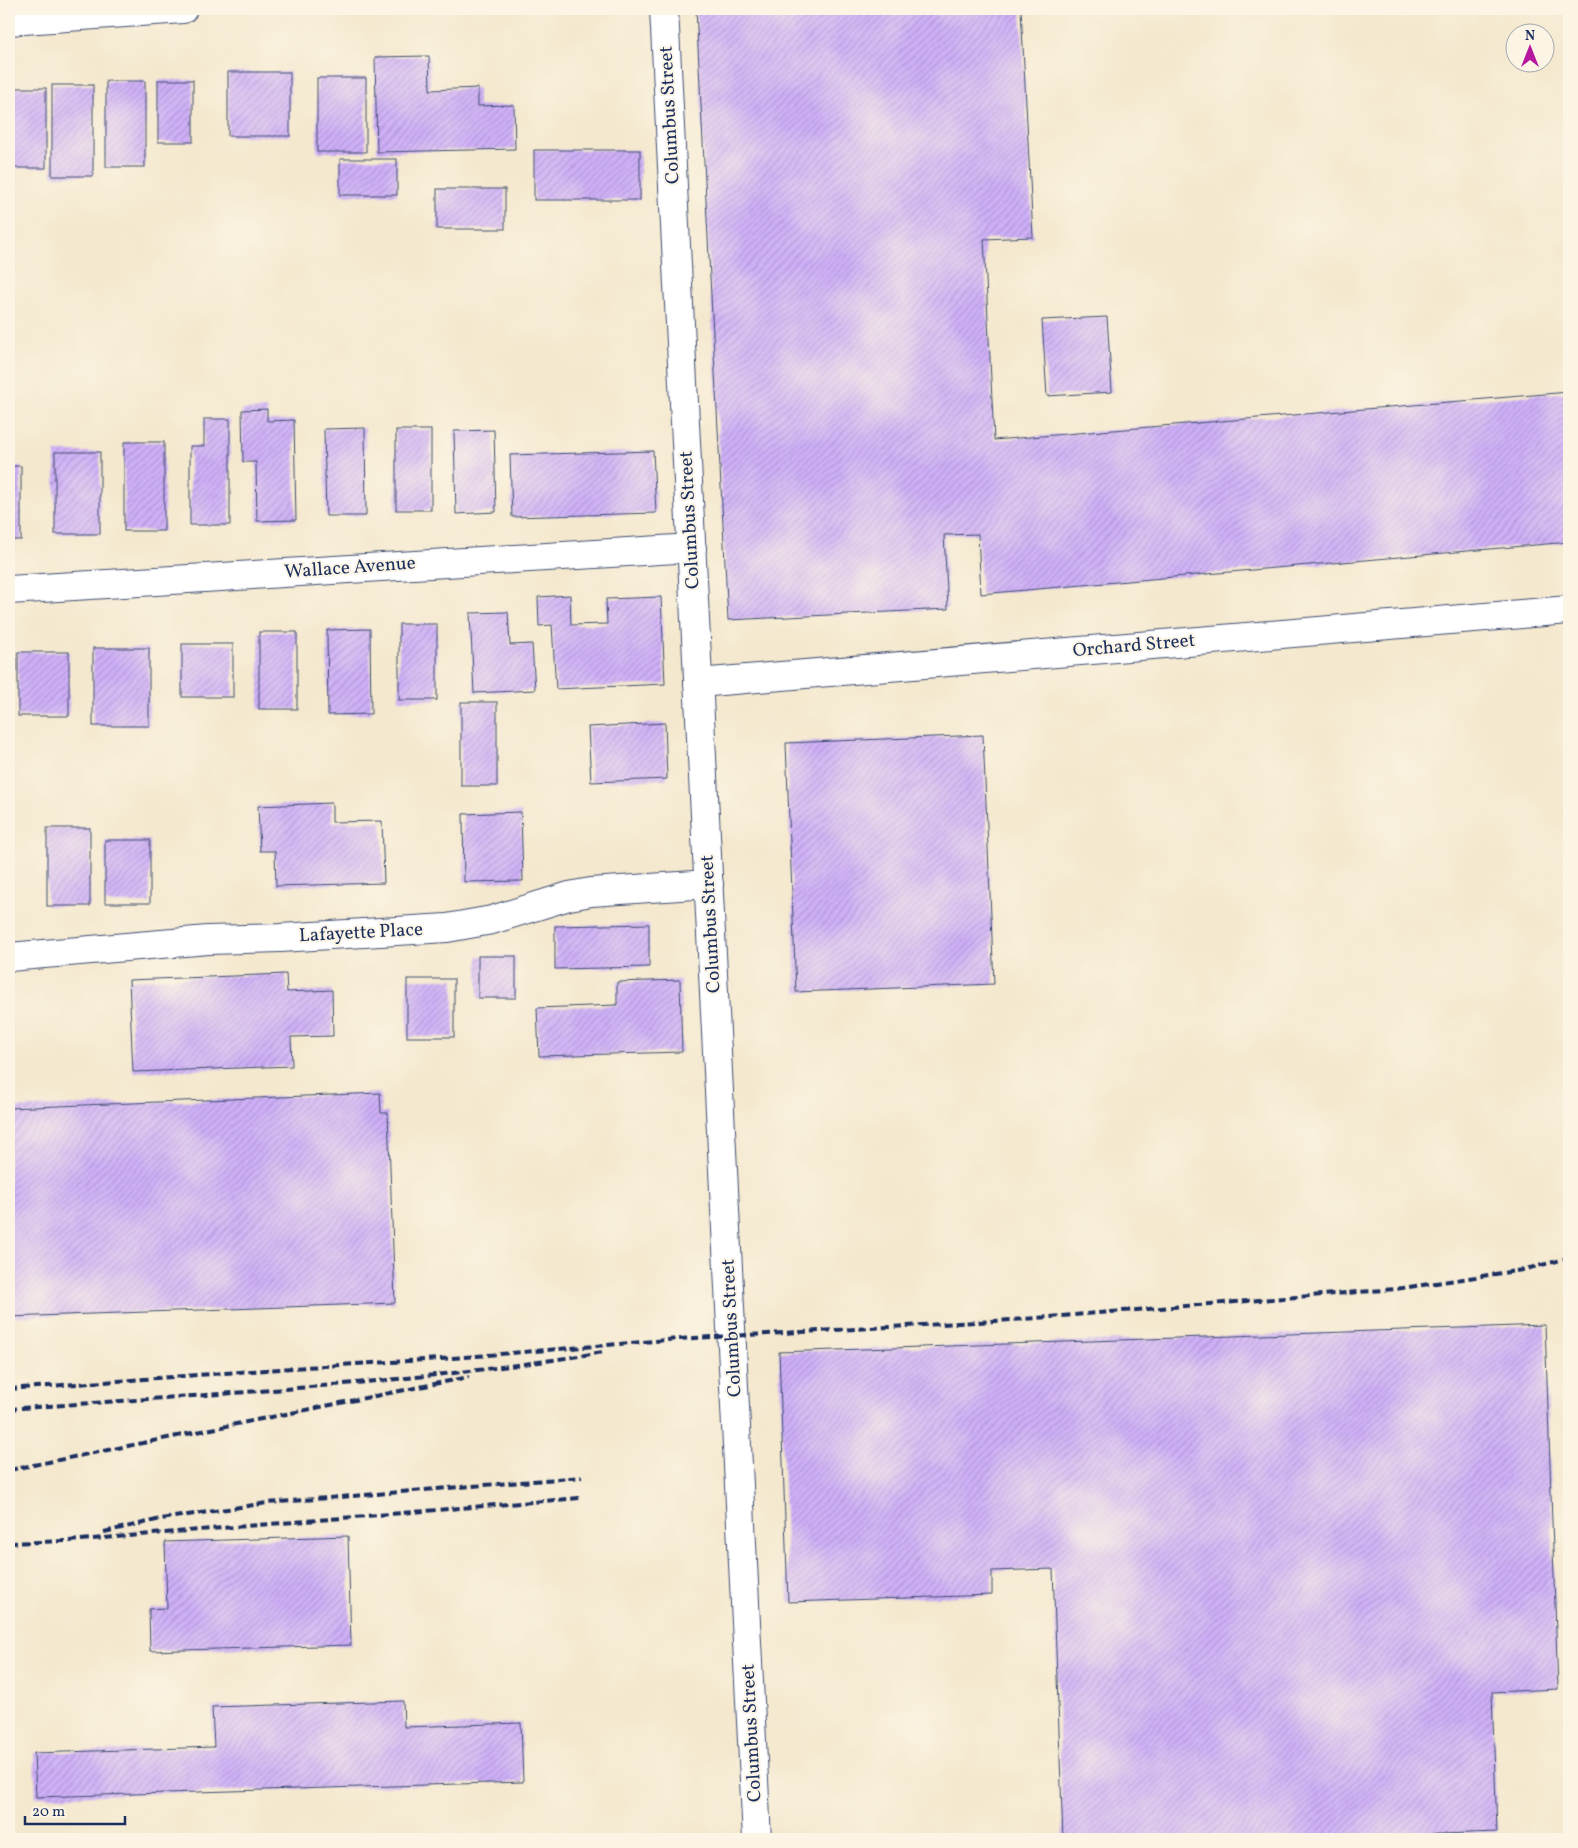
<svg xmlns="http://www.w3.org/2000/svg" width="1578" height="1848" font-family="Vollkorn,serif">
<style>
.building{fill:url(#building-hatch)}
.lines{fill:none;stroke-linecap:round;stroke-linejoin:round}
.minor-casing{stroke:#3c4b6f;stroke-width:30}
.tertiary-casing{stroke:#3c4b6f;stroke-width:30}
.minor{stroke:#fff;stroke-width:28}
.tertiary{stroke:#fff;stroke-width:28}
.rail{stroke:#1b2f5e;stroke-width:4;stroke-dasharray:8 4;stroke-linecap:butt}
.labels{text-anchor:middle;dominant-baseline:central;stroke-width:4;stroke-linejoin:round;paint-order:stroke}
.street-label{font-size:19px;fill:#1b2f5e;stroke:#fcf5e5}
</style>
<defs>
<pattern id="building-hatch" width="6" height="6" patternUnits="userSpaceOnUse" patternTransform="scale(1.25)"><rect width="6" height="6" fill="#d0b1f9"/><path d="M-1 1l2-2M0 6l6-6M5 7l2-2" fill="none" stroke="#a890cd"/></pattern>
</defs>
<rect width="100%" height="100%" fill="#fcf5e5"/>
<filter id="ink" filterUnits="userSpaceOnUse"><feTurbulence type="fractalNoise" baseFrequency=".02" numOctaves="2"/><feDisplacementMap in="SourceGraphic" scale="10" xChannelSelector="R" yChannelSelector="G"/><feConvolveMatrix kernelMatrix="1 2 1 2 8 2 1 2 1" color-interpolation-filters="sRGB"/></filter>
<filter id="wash" filterUnits="userSpaceOnUse"><feTurbulence type="fractalNoise" baseFrequency=".0096" numOctaves="4" result="noise"/><feDisplacementMap in="SourceGraphic" scale="20" xChannelSelector="R" yChannelSelector="G"/><feGaussianBlur stdDeviation="1.12" result="paint"/><feColorMatrix in="noise" values="0 0 0 0 0 0 0 0 0 0 0 0 0 0 0 0 0 1.4 0 .05"/><feComposite in="paint" operator="in"/></filter>
<g filter="url(#wash)">
<rect width="100%" height="100%" fill="#f4e8ce"/>
<g id="blocks">
<!-- building -->
<g class="building">
<path d="M696,9H1021L1033,237L984,239L994,440L1569,392V542L981,594L978,534L944,535L948,609L728,620Z"/>
<path d="M429,56L430,90L478,88V106L514,105L515,149L377,152L375,57Z"/>
<rect x="228" y="72" width="62" height="64"/>
<rect x="317" y="78" width="49" height="74"/>
<rect x="158" y="80" width="35" height="62"/>
<rect x="106" y="81" width="39" height="86"/>
<rect x="52" y="85" width="41" height="91"/>
<rect x="9" y="88" width="37" height="80"/>
<rect x="534" y="150" width="106" height="50"/>
<rect x="340" y="159" width="57" height="36"/>
<rect x="437" y="189" width="68" height="40"/>
<path d="M1107,317L1112,392L1047,396L1042,320Z"/>
<path d="M267,409V421L294,420L296,520L257,521L256,462H243L242,410Z"/>
<path d="M204,419H230V525H190V446H204Z"/>
<path d="M365,428L366,516H326L324,429Z"/>
<rect x="396" y="430" width="35" height="80"/>
<path d="M494,430L496,512L456,514L454,431Z"/>
<rect x="124" y="442" width="40" height="89"/>
<path d="M653,451L656,513L512,517L510,455Z"/>
<rect x="55" y="452" width="45" height="82"/>
<rect x="9" y="466" width="12" height="74"/>
<path d="M570,595L571,625L607,624L606,599L661,597L665,684L556,689L552,625L539,626L538,597Z"/>
<path d="M508,612L510,645L532,644L535,690L474,693L470,613Z"/>
<rect x="399" y="624" width="38" height="76"/>
<path d="M370,629L371,714L328,715L327,630Z"/>
<rect x="259" y="632" width="38" height="77"/>
<rect x="182" y="644" width="51" height="53"/>
<rect x="93" y="648" width="56" height="78"/>
<rect x="18" y="652" width="51" height="64"/>
<rect x="461" y="702" width="36" height="84"/>
<path d="M665,723L667,779L591,782L588,727Z"/>
<path d="M983,735L994,984L796,992L786,743Z"/>
<path d="M332,803V822L382,821L384,883L276,886L275,851H260L258,806Z"/>
<path d="M521,812L523,881L464,882L463,814Z"/>
<rect x="47" y="828" width="43" height="78"/>
<rect x="105" y="840" width="45" height="63"/>
<path d="M649,924V967L555,969V926Z"/>
<rect x="478" y="956" width="38" height="42"/>
<path d="M286,974L287,992L332,990L333,1036L291,1037L292,1066L133,1072L129,980Z"/>
<rect x="407" y="979" width="47" height="58"/>
<path d="M680,980L682,1052L539,1056L537,1008L617,1005V982Z"/>
<path d="M380,1093L381,1113H388L395,1303L9,1317V1108Z"/>
<path d="M1545,1325L1558,1689L1492,1692L1497,1832L1414,1835V1839H1063L1053,1569L992,1571V1595L788,1602L779,1352Z"/>
<path d="M348,1536L351,1645L150,1651L149,1609L167,1608L165,1542Z"/>
<path d="M403,1701L404,1727L521,1723L523,1782L36,1797L34,1753L214,1747L212,1707Z"/>
</g>
</g>
</g>
<g filter="url(#ink)">
<use href="#blocks" fill-opacity="0" stroke="#3c4b6f" stroke-width="1"/>
<g class="lines">
<!-- minor casing -->
<g class="minor-casing">
<g id="minor">
<path d="M9,21L183,9"/>
<path d="M9,590L692,548"/>
<path d="M698,683L1569,610"/>
<path d="M9,957L208,940L280,938L447,928L492,920L569,896L591,892L709,884"/>
</g>
</g>
<!-- tertiary casing -->
<g class="tertiary-casing">
<path id="tertiary" d="M664,9L757,1839"/>
</g>
<!-- minor -->
<use href="#minor" class="minor"/>
<!-- tertiary -->
<use href="#tertiary" class="tertiary"/>
<!-- rail -->
<g class="rail">
<path d="M9,1389L306,1367L441,1359L678,1339L1012,1320L1396,1289L1522,1270L1569,1258"/>
<path d="M9,1409C207,1394 407,1385 603,1352"/>
<path d="M9,1470L469,1377"/>
<path d="M104,1532L161,1519L267,1503L582,1477"/>
<path d="M9,1543L68,1541L580,1498"/>
</g>
</g>
</g>
<g class="labels">
<!-- street labels -->
<g class="street-label">
<text transform="translate(670 115) rotate(-93)">Columbus Street</text>
<text transform="translate(690 520) rotate(-93)">Columbus Street</text>
<text transform="translate(350 568) rotate(-4)">Wallace Avenue</text>
<text transform="translate(1134 646) rotate(-5)">Orchard Street</text>
<text transform="translate(711 924) rotate(-93)">Columbus Street</text>
<text transform="translate(361 933) rotate(-3)">Lafayette Place</text>
<text transform="translate(732 1328) rotate(-93)">Columbus Street</text>
<text transform="translate(752 1733) rotate(-93)">Columbus Street</text>
</g>
</g>
<!-- margin -->
<rect width="1578" height="1848" fill="none" stroke="#fcf5e5" stroke-width="30"/>
<!-- north arrow -->
<g transform="translate(1530 48)"><circle r="24" fill="#fcf5e5" stroke="#a2a6af"/>
<path d="M0-4L9 19L0 12L-9 19Z" fill="#b5179e"/>
<text y="-8" font-size="14" font-weight="bold" text-anchor="middle" fill="#1b2f5e">N</text>
</g>
<!-- scale -->
<path d="M25 1816v8h100v-8" fill="none" stroke="#1b2f5e" stroke-width="2.5"/>
<text x="32" y="1816" font-size="15" fill="#1b2f5e" stroke="#fcf5e5" stroke-width="4" paint-order="stroke">20 m</text>
</svg>
